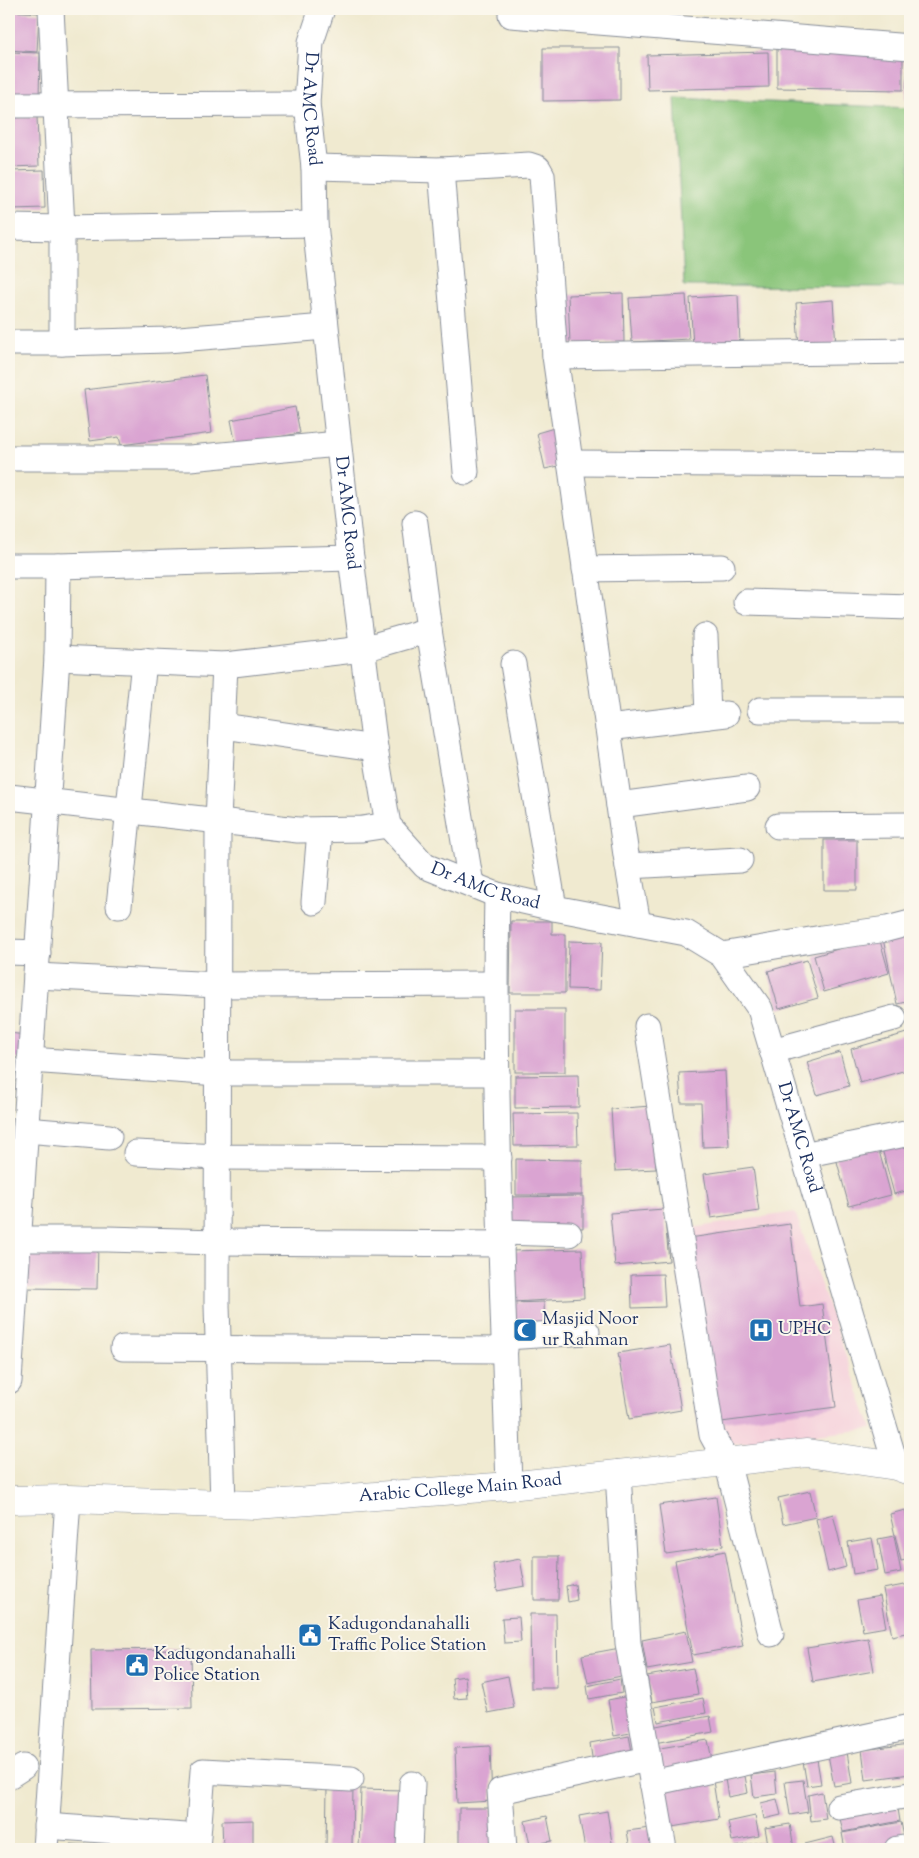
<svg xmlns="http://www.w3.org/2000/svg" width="919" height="1858" font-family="'Sorts Mill Goudy',serif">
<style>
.built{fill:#f5cfda}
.green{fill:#8ac57a;stroke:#527a6c}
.building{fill:#daa4d2}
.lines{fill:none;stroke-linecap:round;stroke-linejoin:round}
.minor-casing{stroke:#868c97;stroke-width:27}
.major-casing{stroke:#868c97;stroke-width:29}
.minor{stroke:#fff;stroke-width:25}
.major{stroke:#fff;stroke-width:28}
.labels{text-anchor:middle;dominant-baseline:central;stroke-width:4;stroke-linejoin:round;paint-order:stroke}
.street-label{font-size:18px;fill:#1b2f5e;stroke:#fbf7ec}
.poi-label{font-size:18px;fill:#1b2f5e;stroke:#fbf7ec;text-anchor:start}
</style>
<rect width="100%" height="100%" fill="#fbf7ec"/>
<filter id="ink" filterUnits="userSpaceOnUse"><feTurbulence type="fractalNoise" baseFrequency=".02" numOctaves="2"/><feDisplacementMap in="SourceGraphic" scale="10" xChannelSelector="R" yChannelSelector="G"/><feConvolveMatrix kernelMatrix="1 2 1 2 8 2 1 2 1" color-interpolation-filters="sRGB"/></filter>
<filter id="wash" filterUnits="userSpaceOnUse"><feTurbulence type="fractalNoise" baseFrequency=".0096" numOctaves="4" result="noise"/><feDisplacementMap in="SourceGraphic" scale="20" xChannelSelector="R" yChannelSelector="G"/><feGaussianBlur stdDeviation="1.12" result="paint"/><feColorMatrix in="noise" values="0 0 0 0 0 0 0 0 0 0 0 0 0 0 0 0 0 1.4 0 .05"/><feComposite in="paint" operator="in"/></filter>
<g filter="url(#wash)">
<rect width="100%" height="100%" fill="#f0ead0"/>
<!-- built -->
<path class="built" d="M795,1212L872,1429L701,1447L672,1231Z"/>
<!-- green -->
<path class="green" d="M675,98L910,108V287L684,286Z"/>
<g id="blocks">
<!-- building -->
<g class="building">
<path d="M535,9H643L642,20Z"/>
<path d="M9,11L39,13L37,52L9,50Z"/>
<path d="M543,48H620V100L543,101Z"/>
<path d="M777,49L903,51V90L777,88Z"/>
<path d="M9,52L40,53L39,98L9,97Z"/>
<path d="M768,52L769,87L648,90L647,55Z"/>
<path d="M908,57H910V101H906Z"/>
<path d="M37,117L39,166L9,167V118Z"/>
<path d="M44,170L45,208L12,209L11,171Z"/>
<path d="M623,293L624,342L570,344L568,295Z"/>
<path d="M686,295L689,339L632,342L629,298Z"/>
<path d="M738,295L740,343L693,346L690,298Z"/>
<path d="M833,300L836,346L799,348L796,303Z"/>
<path d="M205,375L212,433L121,445L119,437L90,441L84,390Z"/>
<path d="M295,407L300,433L236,445L231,420Z"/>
<path d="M554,428L563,465L545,469L537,433Z"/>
<rect x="824" y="840" width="33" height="50"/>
<path d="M511,921H552V934H565V993H510Z"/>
<path d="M910,933V1001L897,1004L883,939Z"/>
<path d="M879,937L889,973L824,992L814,956Z"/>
<path d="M569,941L602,942L600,990L568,989Z"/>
<path d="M807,960L818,998L779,1009L768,971Z"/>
<rect x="515" y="1009" width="50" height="63"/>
<path d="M910,1032V1069L860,1083L851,1049Z"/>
<path d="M9,1033L26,1035L24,1058H9Z"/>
<path d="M840,1052L849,1086L817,1095L807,1062Z"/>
<path d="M725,1071L729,1146L703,1147L701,1103H681L679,1073Z"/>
<path d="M578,1075L579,1107L515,1108V1076Z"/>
<path d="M651,1106L656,1169L615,1171L611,1109Z"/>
<path d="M577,1113L578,1145L514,1146L513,1114Z"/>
<path d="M910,1137V1190L894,1194L881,1145Z"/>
<path d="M878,1147L891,1195L849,1206L836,1158Z"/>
<path d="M516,1159L582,1160V1195H516Z"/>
<path d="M753,1167L759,1211L711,1218L704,1174Z"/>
<path d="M583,1196V1228L508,1229V1197Z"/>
<path d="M664,1209L669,1261L615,1266L610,1213Z"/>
<path d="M790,1224L800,1307L822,1304L836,1407L714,1423L689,1238Z"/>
<path d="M25,1243L98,1244L97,1289L24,1288Z"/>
<path d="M582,1249L584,1298L513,1302L511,1251Z"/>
<path d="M663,1274L665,1307L632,1308L631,1275Z"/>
<path d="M544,1302L545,1330H511V1303Z"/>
<path d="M670,1345L681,1410L629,1419L618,1353Z"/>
<path d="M810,1491L816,1517L783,1524L778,1498Z"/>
<path d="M716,1497L723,1546L666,1554L659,1505Z"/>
<path d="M905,1510L910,1531V1559L901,1561L890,1514Z"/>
<path d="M833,1514L846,1567L828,1572L816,1519Z"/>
<path d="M894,1536L901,1572L885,1575L878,1539Z"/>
<path d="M872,1538L878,1570L853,1574L848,1542Z"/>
<path d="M725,1551L743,1646L693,1655L675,1561Z"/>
<path d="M534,1556H559L558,1600H534Z"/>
<path d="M520,1559L525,1586L497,1591L493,1564Z"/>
<path d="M575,1584L577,1600L568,1602L566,1586Z"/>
<path d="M909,1584L910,1632L892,1636L883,1589Z"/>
<path d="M880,1596L886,1627L863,1631L857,1600Z"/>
<path d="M530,1614H556L557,1688H531Z"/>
<path d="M519,1617L521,1642L504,1643L502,1618Z"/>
<path d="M686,1631L692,1662L647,1670L642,1640Z"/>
<path d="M868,1638L874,1671L813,1682L807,1648Z"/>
<path d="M620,1648L626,1675L588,1683L582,1655Z"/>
<path d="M191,1649L192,1708L92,1709L91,1650Z"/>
<path d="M693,1668L698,1694L652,1702L647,1676Z"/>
<path d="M465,1676L467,1698L454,1699L452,1678Z"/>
<path d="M508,1676L514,1708L488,1713L481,1682Z"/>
<path d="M620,1679L622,1693L589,1699L587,1686Z"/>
<path d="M629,1696L636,1732L614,1736L608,1700Z"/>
<path d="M703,1698L706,1713L658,1722L655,1707Z"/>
<path d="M710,1716L713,1732L649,1744L645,1728Z"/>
<path d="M629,1736L633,1757L593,1764L590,1743Z"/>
<path d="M708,1740L713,1765L659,1775L654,1749Z"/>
<path d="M910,1744V1774L866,1780L862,1750Z"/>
<path d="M490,1746L492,1801L457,1803L455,1748Z"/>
<path d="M847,1752L852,1783L834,1786L828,1755Z"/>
<path d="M817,1759L821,1784L807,1786L803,1761Z"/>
<path d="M775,1772L777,1794L754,1797L751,1775Z"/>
<path d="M745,1776L748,1793L728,1797L725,1779Z"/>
<path d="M803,1780L808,1812L790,1815L785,1782Z"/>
<path d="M713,1781L719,1819L672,1827L665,1789Z"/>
<path d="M327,1787H353L352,1847H326Z"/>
<path d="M361,1789L402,1790L400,1849H359Z"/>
<path d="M822,1792L826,1819L811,1821L808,1795Z"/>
<path d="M777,1799L781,1815L764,1819L761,1803Z"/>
<path d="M897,1803L900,1821L843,1832L839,1814Z"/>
<rect x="459" y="1808" width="33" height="41"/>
<path d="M607,1811L613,1849H585L579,1816Z"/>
<path d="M547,1816L552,1841L530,1845L525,1821Z"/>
<path d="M755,1816L759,1836L732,1841L728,1822Z"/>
<path d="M253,1820V1849H223L222,1821Z"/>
<path d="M901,1822L905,1842L865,1849H845L842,1833Z"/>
<path d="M790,1824L794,1849H769L765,1828Z"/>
<path d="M650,1828L653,1849H630L627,1831Z"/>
<path d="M833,1837L836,1849H806L805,1844Z"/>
<path d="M761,1842L762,1849H731V1848Z"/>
<path d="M70,1844L140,1848V1849H70Z"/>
</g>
</g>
</g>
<g filter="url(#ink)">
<use href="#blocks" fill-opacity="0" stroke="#868c97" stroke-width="1"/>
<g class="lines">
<!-- minor casing -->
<g class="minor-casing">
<g id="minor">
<path id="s1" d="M322,9L311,42L307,104L314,167L315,224L351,558L375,748L388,825L425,866L497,895L554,908L686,933L722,955L760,1009L896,1466"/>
<path d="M511,15L910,47"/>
<path d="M9,105L307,104"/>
<path d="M314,167L441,170L529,165L538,168L542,175L555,356L626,855L638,924"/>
<path d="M441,170L466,472"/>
<path d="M9,227L62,228L315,224"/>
<path d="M9,343H62V228L51,9"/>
<path d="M62,343L167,340L325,327"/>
<path d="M555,356L910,351"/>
<path d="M9,458H190L338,444"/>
<path d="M570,463L910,465"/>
<path d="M415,523L429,630L471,884"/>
<path d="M9,566H58L351,558"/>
<path d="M585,569L722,567"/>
<path d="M746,602L910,607"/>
<path d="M705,636L708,716"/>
<path d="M57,658L225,665L218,821L217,1305L223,1504"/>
<path d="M513,664L554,908"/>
<path d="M225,665L363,649L429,630"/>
<path d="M760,710H910"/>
<path d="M223,726L375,748"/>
<path d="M608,728L726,714"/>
<path d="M9,797L298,830L362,829L388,825"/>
<path d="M619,805L747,788"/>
<path d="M778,826L910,825"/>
<path d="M628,866L740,860"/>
<path d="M497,895C493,1092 503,1289 509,1486"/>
<path d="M314,902L320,830"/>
<path d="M119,906L144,661"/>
<path d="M9,952L38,953"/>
<path d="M722,955L822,938L887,929L910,923"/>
<path d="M36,976L218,985L495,984"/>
<path d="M647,1026L712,1435L727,1462L771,1634"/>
<path d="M772,1051L894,1018"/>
<path d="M30,1060L219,1073H497"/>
<path d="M26,1130L109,1137"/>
<path d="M136,1153L218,1157L499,1158"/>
<path d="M803,1155L910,1133"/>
<path d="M501,1232L569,1234"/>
<path d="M18,1239H107L217,1242L502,1244"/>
<path d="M505,1337L587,1332"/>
<path d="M123,1348L505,1350"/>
<path d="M9,1381L57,658L58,566"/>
<path d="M618,1473L628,1643L664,1849"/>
<path d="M9,1776L23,1767"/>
<path d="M652,1783L910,1727"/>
<path d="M839,1807L910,1795"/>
<path d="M46,1826L186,1836"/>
<path d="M45,1849L68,1499"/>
<path d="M197,1849L203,1771L351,1779"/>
<path d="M409,1849L412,1784"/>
<path d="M504,1849L500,1791L648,1759"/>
<path d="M897,1849L910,1847"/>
</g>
</g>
<!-- major casing -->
<g class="major-casing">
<g id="major">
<path id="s2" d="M9,1500L68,1499L256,1505L509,1486L807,1453L896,1466L910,1471"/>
</g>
</g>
<!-- minor -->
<use href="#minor" class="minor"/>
<!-- major -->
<use href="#major" class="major"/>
</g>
</g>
<!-- icons -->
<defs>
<g id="mosque-square" transform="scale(1.25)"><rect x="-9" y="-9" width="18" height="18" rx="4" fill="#1f6fb2" stroke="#fbf7ec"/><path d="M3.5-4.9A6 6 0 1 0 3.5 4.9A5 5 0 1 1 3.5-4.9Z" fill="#fff"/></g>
<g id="hospital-square" transform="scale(1.25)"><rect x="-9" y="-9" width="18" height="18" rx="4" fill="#1f6fb2" stroke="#fbf7ec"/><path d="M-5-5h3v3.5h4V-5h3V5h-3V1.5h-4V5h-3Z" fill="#fff"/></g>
<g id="civic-square" transform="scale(1.25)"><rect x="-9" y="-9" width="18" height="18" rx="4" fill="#1f6fb2" stroke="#fbf7ec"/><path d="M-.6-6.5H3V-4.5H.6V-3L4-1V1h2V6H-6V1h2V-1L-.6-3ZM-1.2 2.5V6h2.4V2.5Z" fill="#fff"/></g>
</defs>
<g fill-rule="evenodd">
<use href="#mosque-square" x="525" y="1330"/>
<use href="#hospital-square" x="761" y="1330"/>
<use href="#civic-square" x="310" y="1635"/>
<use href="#civic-square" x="137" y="1665"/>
</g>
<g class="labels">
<!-- street labels -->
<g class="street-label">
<text stroke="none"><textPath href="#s1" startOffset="102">Dr AMC Road</textPath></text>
<text stroke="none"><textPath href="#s1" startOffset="508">Dr AMC Road</textPath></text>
<text stroke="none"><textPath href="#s1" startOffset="942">Dr AMC Road</textPath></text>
<text stroke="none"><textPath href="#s1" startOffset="1391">Dr AMC Road</textPath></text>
<text stroke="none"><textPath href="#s2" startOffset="452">Arabic College Main Road</textPath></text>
</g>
<!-- poi labels -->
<g class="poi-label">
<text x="542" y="1320">Masjid Noor<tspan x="542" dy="21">ur Rahman</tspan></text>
<text x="778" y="1330">UPHC</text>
<text x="328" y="1625">Kadugondanahalli<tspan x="328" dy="21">Traffic Police Station</tspan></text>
<text x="154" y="1655">Kadugondanahalli<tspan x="154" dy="21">Police Station</tspan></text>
</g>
</g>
<!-- margin -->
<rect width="919" height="1858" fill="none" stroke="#fbf7ec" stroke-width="30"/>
</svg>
